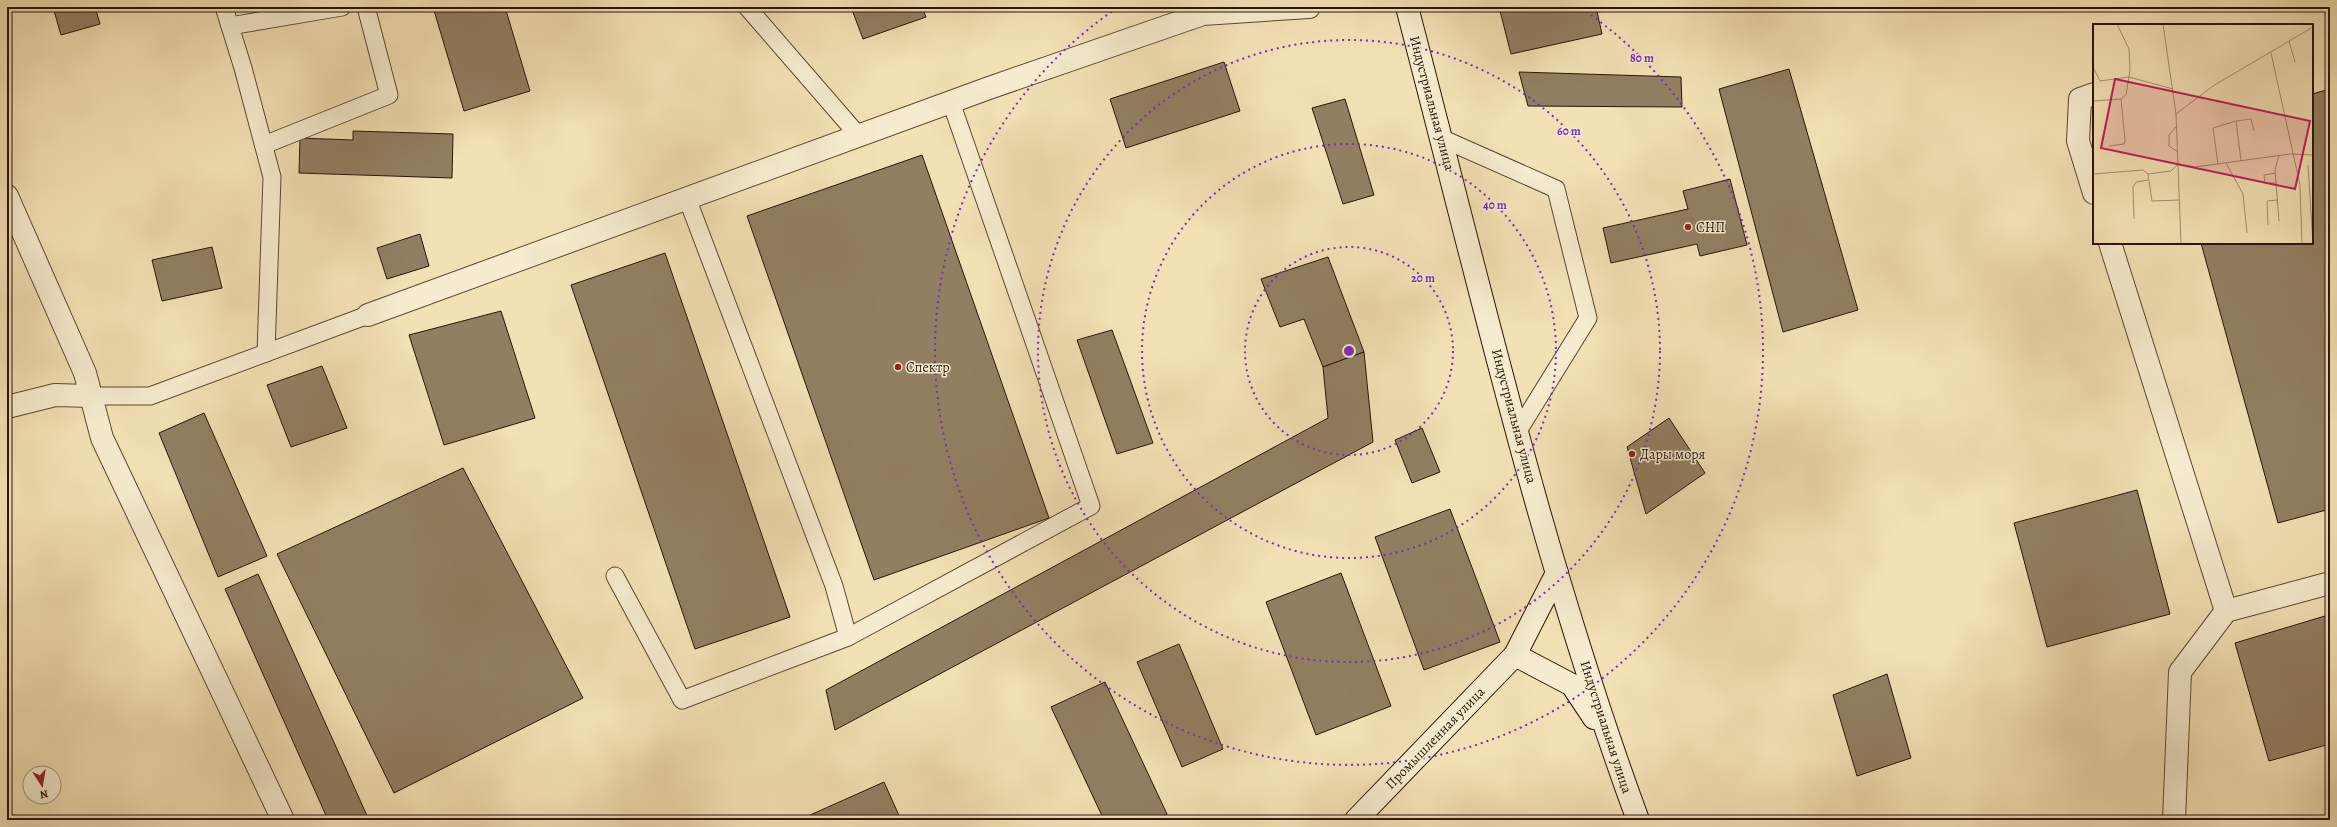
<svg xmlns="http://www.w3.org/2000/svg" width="2337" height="827" font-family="Alegreya,serif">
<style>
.building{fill:#927f62;stroke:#281409}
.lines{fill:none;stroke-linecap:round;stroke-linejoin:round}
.lane-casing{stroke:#5b4734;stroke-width:19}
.street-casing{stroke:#5b4734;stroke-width:24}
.secondary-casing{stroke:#281409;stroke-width:24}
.lane{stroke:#f7eccf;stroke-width:17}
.street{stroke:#f7eccf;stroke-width:22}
.secondary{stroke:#f7eccf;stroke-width:22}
.ring{fill:none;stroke:#7b2cbf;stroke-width:2;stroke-dasharray:2 4}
.poi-dot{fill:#8f2418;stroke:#f7eccf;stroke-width:1.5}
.labels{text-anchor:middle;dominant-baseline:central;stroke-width:3;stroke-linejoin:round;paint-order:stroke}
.street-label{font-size:14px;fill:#281409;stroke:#f7eccf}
.poi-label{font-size:14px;fill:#281409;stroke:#f7eccf;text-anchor:start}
.inset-road{fill:none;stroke:#a28f70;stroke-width:1}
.view{fill:#c2185b;fill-opacity:0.15;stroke:#c2185b;stroke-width:2}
.inset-edge{fill:none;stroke:#281409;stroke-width:2}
.centre{fill:#7b2cbf;stroke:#f7eccf;stroke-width:2}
.ring-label{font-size:12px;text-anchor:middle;font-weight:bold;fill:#7b2cbf;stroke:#f7eccf;stroke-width:3;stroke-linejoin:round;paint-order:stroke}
</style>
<rect width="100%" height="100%" fill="#f3e1b5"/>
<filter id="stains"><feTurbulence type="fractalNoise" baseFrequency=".005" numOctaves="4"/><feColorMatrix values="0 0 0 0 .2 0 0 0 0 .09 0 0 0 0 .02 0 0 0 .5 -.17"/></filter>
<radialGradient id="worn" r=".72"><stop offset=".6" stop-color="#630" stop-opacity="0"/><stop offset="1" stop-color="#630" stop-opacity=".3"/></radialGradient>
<!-- building -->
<g class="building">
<path d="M53,7H95L100,24L61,35Z"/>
<path d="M433,7H505L530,91L464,111Z"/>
<path d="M851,7H922L926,17L863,39Z"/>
<path d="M1499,7H1596L1602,34L1511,54Z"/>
<path d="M1224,62L1240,111L1126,148L1110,99Z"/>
<path d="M1789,69L1858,310L1783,332L1719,89Z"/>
<path d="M1519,72L1681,77L1682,107L1528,106Z"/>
<path d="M2330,89V509L2278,523L2201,243H2312V94Z"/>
<path d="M1345,99L1374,195L1343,204L1312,108Z"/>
<path d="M353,131L453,134L452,178L299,173L300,138L353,140Z"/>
<path d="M922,155L1049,518L874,580L747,216Z"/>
<path d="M1730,179L1747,245L1700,256L1697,244L1611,263L1603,228L1688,209L1683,191Z"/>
<path d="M420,234L429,266L387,279L377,248Z"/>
<path d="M212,247L222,288L162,301L152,260Z"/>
<path d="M665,253L790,617L695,649L571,285Z"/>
<path d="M1328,257L1364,352L1323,367L1304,319L1280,327L1261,279Z"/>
<path d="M501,311L535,418L444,445L409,335Z"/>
<path d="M1112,330L1153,443L1117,454L1077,340Z"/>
<path d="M1364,352L1373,442L835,730L826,690L1328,418L1323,367Z"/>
<path d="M322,366L347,428L291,447L267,385Z"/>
<path d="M204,413L267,556L218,577L159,433Z"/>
<path d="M1669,418L1705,473L1646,514L1627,447Z"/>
<path d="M1422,428L1440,472L1412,483L1395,440Z"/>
<path d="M463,468L583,698L394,793L277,554Z"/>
<path d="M2137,490L2170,614L2047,647L2014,523Z"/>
<path d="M1450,509L1500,642L1424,670L1375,537Z"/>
<path d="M1341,573L1391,706L1316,735L1266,602Z"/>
<path d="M258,574L369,820H328L225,589Z"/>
<path d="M2325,616L2330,632V744L2269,761L2235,643Z"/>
<path d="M1179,644L1223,749L1182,767L1137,662Z"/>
<path d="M1887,674L1911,758L1857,776L1833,695Z"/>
<path d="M1105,682L1167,814L1154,820H1104L1051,707Z"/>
<path d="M884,782L901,820H799Z"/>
</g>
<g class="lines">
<!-- lane casing -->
<g class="lane-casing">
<g id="lane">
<path d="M224,7L243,68L272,177L266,353"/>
<path d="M747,7L858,135"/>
<path d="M230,26L342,7"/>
<path d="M1441,138L1556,189L1588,318L1518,431"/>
<path d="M264,145L389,95L366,7"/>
<path d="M91,396H150L368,315"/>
<path d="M615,576L682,700L848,637L834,586L687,198"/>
<path d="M848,637L1091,506L951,102"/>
</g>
</g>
<!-- street casing -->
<g class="street-casing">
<g id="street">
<path d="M2094,94L2080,99L2078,141L2094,193"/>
<path d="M7,196L85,373L102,438L283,820"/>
<path d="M2110,243L2226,611"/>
<path d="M368,315L989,88L1203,14L1309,7"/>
<path d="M7,407L55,395L91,396"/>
<path d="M2174,820L2180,672L2226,611L2330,583"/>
</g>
</g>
<!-- secondary casing -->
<g class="secondary-casing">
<g id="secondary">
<path d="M1407,7C1478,278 1541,557 1638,820"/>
<path d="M1515,655L1572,685L1594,718"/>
<path d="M1356,820L1515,655L1557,573"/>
</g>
</g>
<!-- lane -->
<use href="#lane" class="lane"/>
<!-- street -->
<use href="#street" class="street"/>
<!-- secondary -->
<use href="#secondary" class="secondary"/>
</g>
<!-- distance rings -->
<g class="ring">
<circle cx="1349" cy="351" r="104"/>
<circle cx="1349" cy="351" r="207"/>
<circle cx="1349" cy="351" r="311"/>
<path d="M1581 8A414 414 0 1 1 1117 8"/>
</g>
<!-- markers -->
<g class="poi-dot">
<circle cx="1688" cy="227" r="4"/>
<circle cx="898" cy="367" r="4"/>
<circle cx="1632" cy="454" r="4"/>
</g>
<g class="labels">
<!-- street labels -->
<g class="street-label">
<text transform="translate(1432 103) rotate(75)">Индустриальная улица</text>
<text transform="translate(1514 416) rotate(75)">Индустриальная улица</text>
<text transform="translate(1606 727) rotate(72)">Индустриальная улица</text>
<text transform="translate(1435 738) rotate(-46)">Промышленная улица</text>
</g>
<!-- poi labels -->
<g class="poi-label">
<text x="1696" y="227">СНП</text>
<text x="906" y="367">Спектр</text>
<text x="1640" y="454">Дары моря</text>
</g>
</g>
<!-- overview -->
<g transform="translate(2093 24)">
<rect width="220" height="220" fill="#f3e1b5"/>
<path class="inset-road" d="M70,0L83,90L88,220M196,17L202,38M178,29L207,161L209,220M0,43L7,57L36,53L80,65M0,77L28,75L33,71L37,46L36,25L24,0M83,90L120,62L220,3M83,103L76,111V122L85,128M16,122L31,120L32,117L28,75M186,131L182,146L186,197M148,137L143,97L158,95L161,107M133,139L150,170L154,209M125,140L120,104L143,97M215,141L220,220M183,149L171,151L172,159H183M0,150L50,146L55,150L59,177L86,176M55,150L78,147L85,140L102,143L197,130L220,131M41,195L40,163L43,158L55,156M175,201L174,177L185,176"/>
<path class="view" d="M22,55L217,97L202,165L8,124Z"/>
<rect width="220" height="220" class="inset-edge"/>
</g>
<circle cx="1349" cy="351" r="6" class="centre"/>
<g class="ring-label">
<text x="1642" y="62">80 m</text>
<text x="1569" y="135">60 m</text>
<text x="1495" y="209">40 m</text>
<text x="1423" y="282">20 m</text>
</g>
<!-- margin -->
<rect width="2337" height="827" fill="none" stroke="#f3e1b5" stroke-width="24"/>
<rect x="8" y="8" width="2321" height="811" fill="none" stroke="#281409" stroke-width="2"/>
<rect x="12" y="12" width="2313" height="803" fill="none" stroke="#281409"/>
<!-- north arrow -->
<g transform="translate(42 785) rotate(168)"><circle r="19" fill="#f7eccf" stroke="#a49680"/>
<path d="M0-3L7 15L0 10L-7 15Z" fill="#8f2418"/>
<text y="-6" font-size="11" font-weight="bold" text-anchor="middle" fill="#281409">N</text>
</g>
<rect width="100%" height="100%" filter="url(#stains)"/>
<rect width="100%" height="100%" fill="url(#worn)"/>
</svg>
